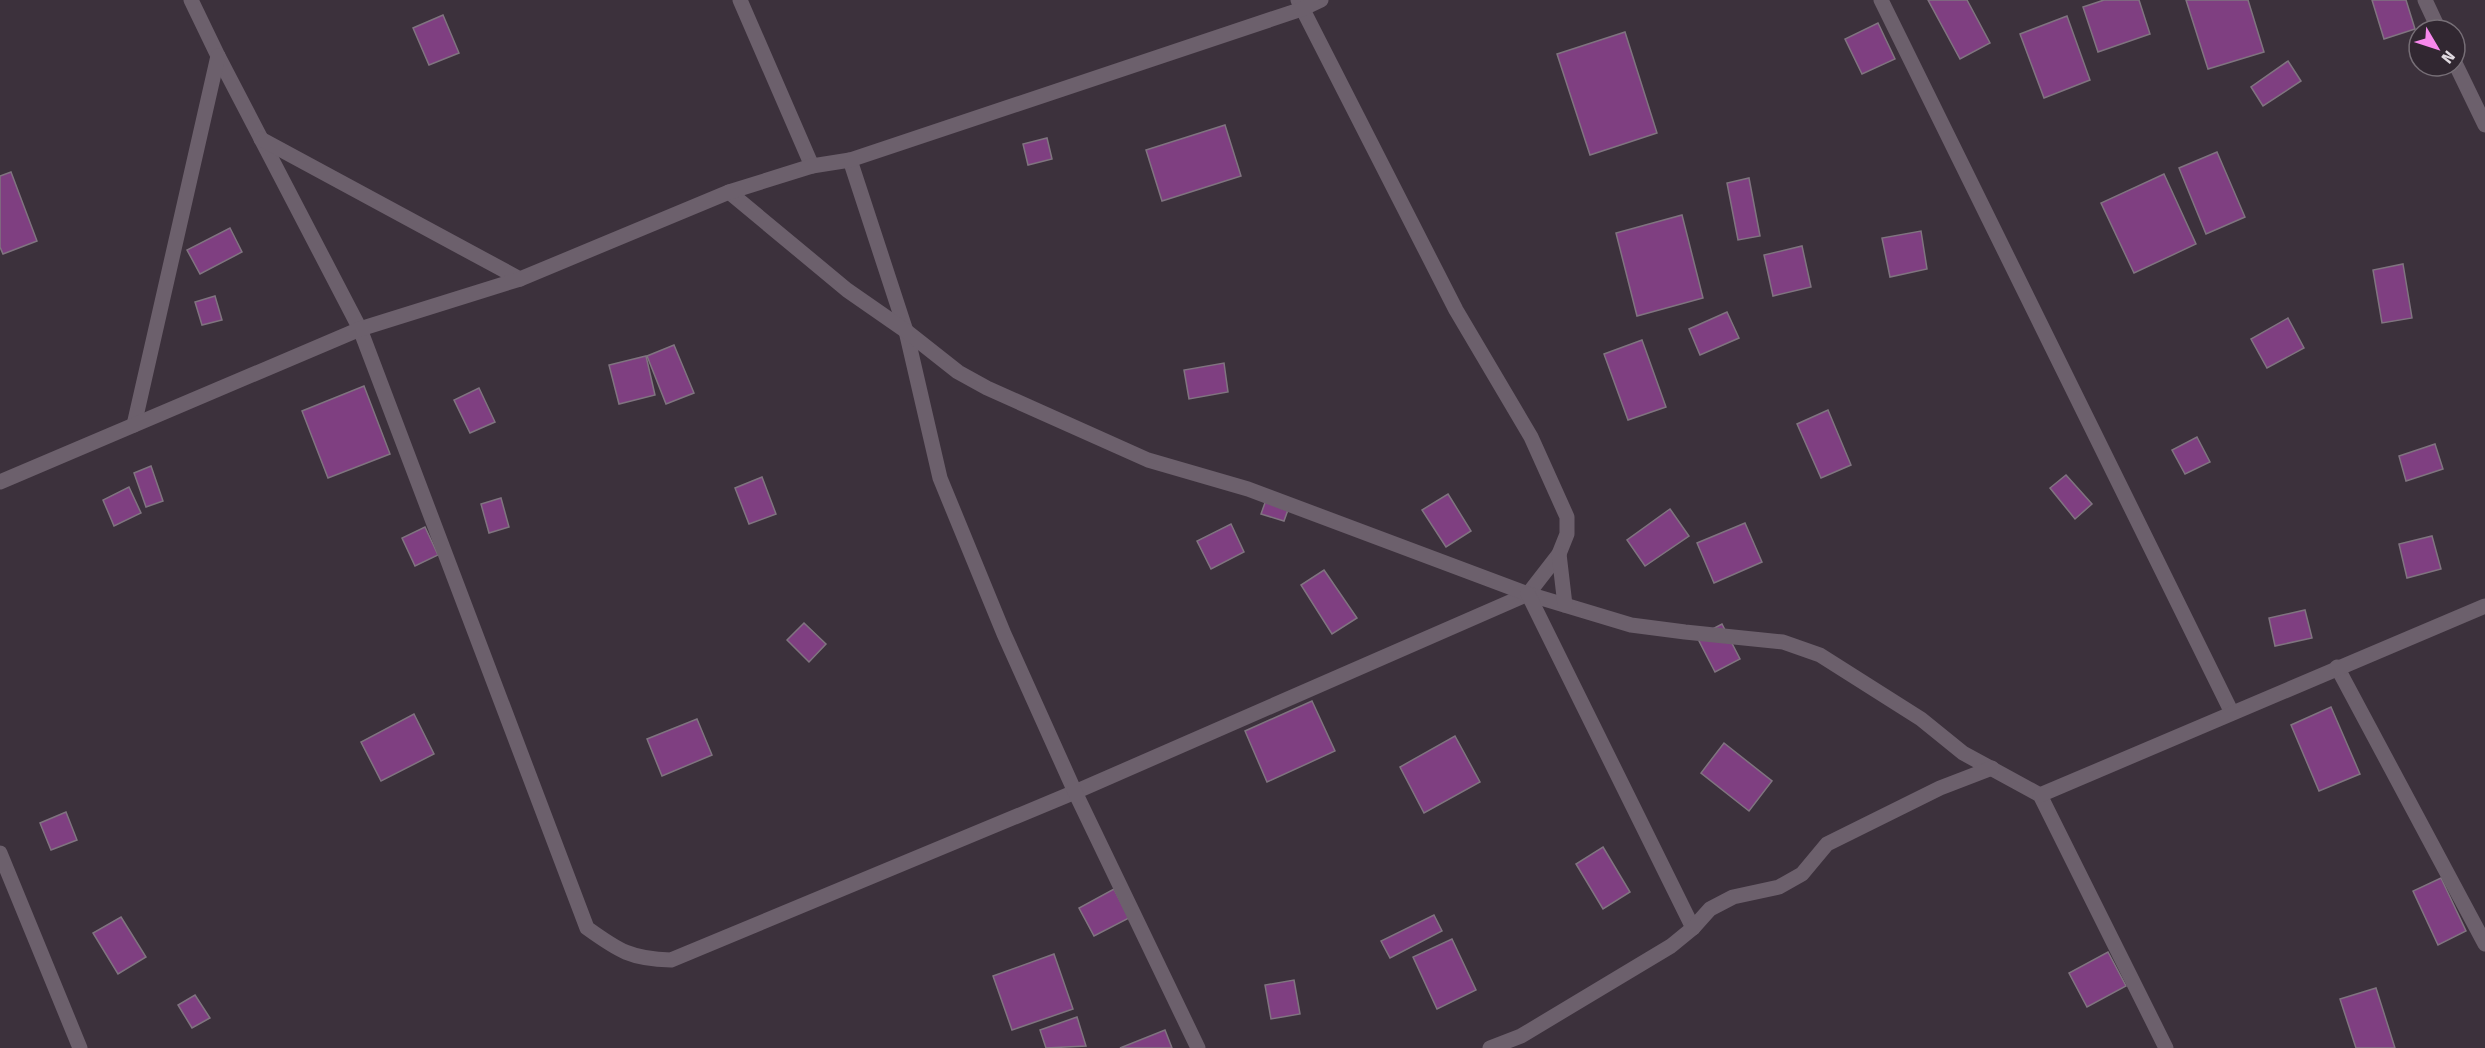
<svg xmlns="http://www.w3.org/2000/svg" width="2485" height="1048" font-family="'Fira Sans',sans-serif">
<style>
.building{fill:#7f3f81;stroke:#807480;stroke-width:1.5}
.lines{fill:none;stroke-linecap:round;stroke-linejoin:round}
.minor{stroke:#6c606c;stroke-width:15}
</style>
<rect width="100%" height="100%" fill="#3c313c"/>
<!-- building -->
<g class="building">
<path d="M1928,0H1967L1990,43L1960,59Z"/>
<path d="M2104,0H2139L2150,34L2098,52L2083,7Z"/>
<path d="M2186,0H2248L2264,52L2208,69Z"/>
<path d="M2372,0H2406L2415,29L2384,39Z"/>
<path d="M443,15L459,53L429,65L413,28Z"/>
<path d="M2067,16L2090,80L2044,98L2020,34Z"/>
<path d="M1878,23L1895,59L1862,74L1845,39Z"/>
<path d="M1625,32L1657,133L1590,155L1557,54Z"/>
<path d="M2288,61L2301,81L2263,106L2251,87Z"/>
<path d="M1225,125L1241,176L1162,201L1146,150Z"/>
<path d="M1047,138L1052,159L1028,165L1023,144Z"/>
<path d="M2217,152L2245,217L2206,234L2179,168Z"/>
<path d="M11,172L37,241L3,254L0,247V176Z"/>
<path d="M2164,174L2196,244L2134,273L2101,203Z"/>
<path d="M1749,178L1760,236L1738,240L1727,183Z"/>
<path d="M1682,215L1703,298L1637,316L1616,233Z"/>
<path d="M230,228L242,252L200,274L187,250Z"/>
<path d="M1921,231L1927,269L1890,277L1882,238Z"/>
<path d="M1802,246L1811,287L1773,296L1764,255Z"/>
<path d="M2403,264L2412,318L2382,323L2373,270Z"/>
<path d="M215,296L222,320L202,325L195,302Z"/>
<path d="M1727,312L1739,338L1700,355L1689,329Z"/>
<path d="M2288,318L2304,348L2267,368L2251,339Z"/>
<path d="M1642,340L1666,407L1628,420L1604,354Z"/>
<path d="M674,345L694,393L666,404L647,356Z"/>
<path d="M646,356L655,395L619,404L609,365Z"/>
<path d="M1224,363L1228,392L1189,399L1184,370Z"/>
<path d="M364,386L390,454L328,478L302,411Z"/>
<path d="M479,388L495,422L470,433L454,400Z"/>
<path d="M1828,410L1851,465L1821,478L1797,424Z"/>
<path d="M2197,437L2210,462L2185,474L2172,450Z"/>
<path d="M2435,444L2443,469L2406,481L2399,456Z"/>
<path d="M151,466L163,501L146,507L134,473Z"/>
<path d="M2066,475L2092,504L2075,519L2050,488Z"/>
<path d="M762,477L776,514L749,524L735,488Z"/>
<path d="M129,487L141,513L114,526L103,500Z"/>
<path d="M1448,494L1471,531L1446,547L1422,510Z"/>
<path d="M501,498L509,527L489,533L481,504Z"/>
<path d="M1266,500L1289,507L1284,521L1261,514Z"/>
<path d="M1670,509L1689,536L1645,566L1627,540Z"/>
<path d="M1745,523L1762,562L1714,583L1697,543Z"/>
<path d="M1231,524L1244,552L1211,569L1197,541Z"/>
<path d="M425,527L438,555L415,566L402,538Z"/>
<path d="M2432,536L2441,569L2407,578L2399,544Z"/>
<path d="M1324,570L1357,618L1332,634L1301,585Z"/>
<path d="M2305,610L2312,638L2275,646L2269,618Z"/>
<path d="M804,623L826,644L809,662L787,640Z"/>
<path d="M1722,624L1740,659L1715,672L1697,637Z"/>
<path d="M1312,701L1335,751L1267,782L1245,731Z"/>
<path d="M2331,707L2360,774L2319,791L2291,725Z"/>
<path d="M414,714L434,754L381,781L361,742Z"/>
<path d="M697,719L712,755L662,776L647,739Z"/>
<path d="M1455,736L1480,782L1424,813L1400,767Z"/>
<path d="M1724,743L1772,781L1749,811L1701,773Z"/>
<path d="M66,812L77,840L51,850L40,823Z"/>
<path d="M1603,847L1630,892L1603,909L1576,864Z"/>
<path d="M2441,878L2466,931L2438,945L2413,891Z"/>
<path d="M1114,889L1129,918L1094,936L1079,908Z"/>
<path d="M1434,915L1442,931L1390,958L1381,941Z"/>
<path d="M121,917L146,957L118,974L93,933Z"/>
<path d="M1452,939L1476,990L1437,1009L1413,957Z"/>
<path d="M2108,952L2126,986L2087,1007L2069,973Z"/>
<path d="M1054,954L1073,1009L1012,1030L993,976Z"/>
<path d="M1294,980L1300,1014L1271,1019L1265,985Z"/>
<path d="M2376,988L2395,1048H2356L2340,999Z"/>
<path d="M195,995L210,1018L192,1028L178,1005Z"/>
<path d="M1077,1017L1086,1046L1046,1048L1040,1030Z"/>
<path d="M1165,1030L1172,1048H1120Z"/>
</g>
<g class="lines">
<!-- minor -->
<g class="minor">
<path d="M191,0L218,56L360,329L587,928C619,951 631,959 671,960L1075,792L1528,594L1559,554L1567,534V517L1531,437L1456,310L1298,0"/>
<path d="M740,0L812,166"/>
<path d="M1881,0L2232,713"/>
<path d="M2425,0L2439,30"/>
<path d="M2455,63L2485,125"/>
<path d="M261,139L520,279"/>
<path d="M850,160L906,331L940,478L1004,634L1075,792L1198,1048"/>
<path d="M729,192L847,290L906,331L958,372L987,388L1148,460L1248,489L1528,594L1631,625L1685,632L1783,642L1820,655L1921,719L1963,753L2040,795L2166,1048"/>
<path d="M134,425L218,56"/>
<path d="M0,482L360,329L520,279L729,192L812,166L850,160L1302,9L1321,0"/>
<path d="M1559,554L1565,605"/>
<path d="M1528,594L1693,928"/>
<path d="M2337,667L2485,944"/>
<path d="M2040,795L2485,606"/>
<path d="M0,853L80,1048"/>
<path d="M1490,1048L1521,1036L1671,946L1693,928L1710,909L1733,897L1779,887L1802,874L1827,844L1940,788L1992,768"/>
</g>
</g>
<!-- north arrow -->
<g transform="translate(2437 48) rotate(129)"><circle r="28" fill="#312731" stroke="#776f77" stroke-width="1.5"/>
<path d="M0-4.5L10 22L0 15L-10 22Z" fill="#f788ec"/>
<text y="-9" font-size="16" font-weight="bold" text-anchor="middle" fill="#e0dae0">N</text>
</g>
</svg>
